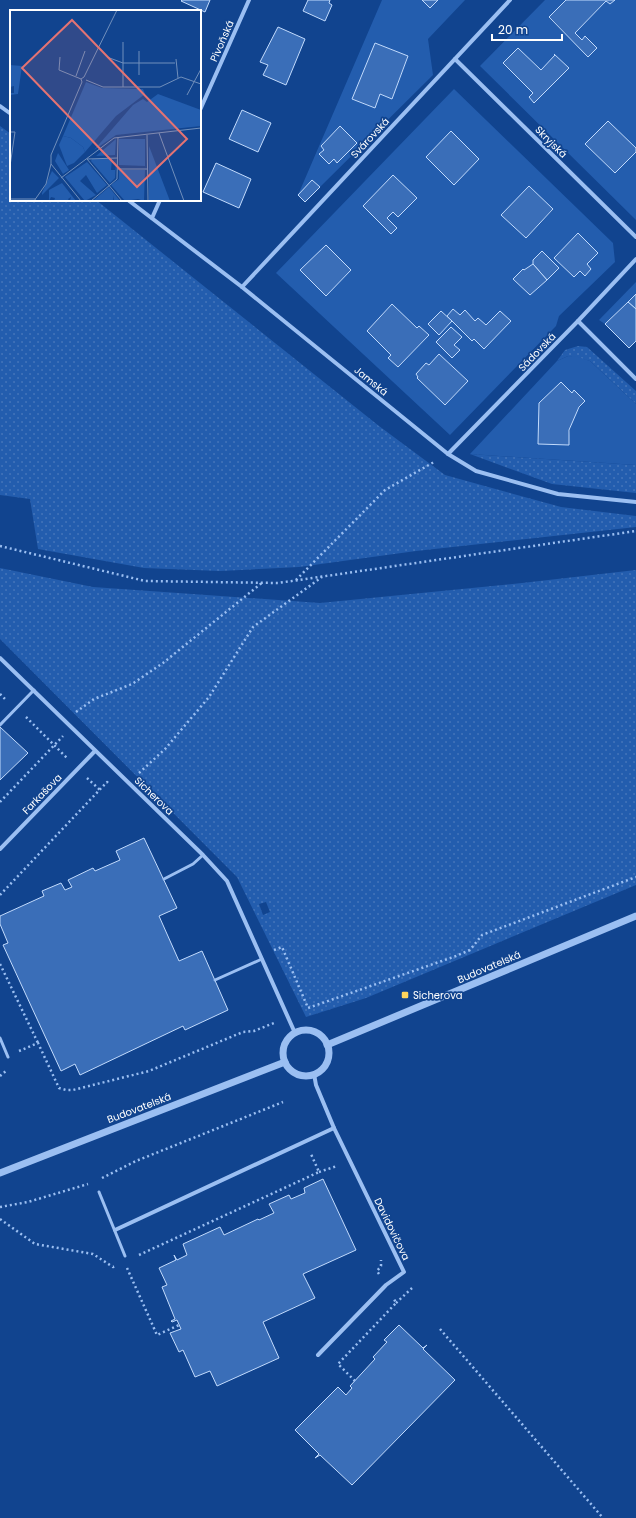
<svg xmlns="http://www.w3.org/2000/svg" width="636" height="1518" font-family="Poppins,sans-serif">
<style>
.grass{fill:url(#grass-dots);fill-rule:evenodd}
.garden{fill:#235dae;fill-rule:evenodd}
.building{fill:#3a6eb8;stroke:#c2dbfd}
.lines{fill:none;stroke-linecap:round;stroke-linejoin:round}
.path{stroke:#9bbff2;stroke-width:2.5;stroke-dasharray:2 3;stroke-linecap:butt}
.service{stroke:#9bbff2;stroke-width:3}
.minor{stroke:#9bbff2;stroke-width:4}
.tertiary{stroke:#9bbff2;stroke-width:7}
.poi-dot{fill:#ffd55c;stroke:#11448f;stroke-width:1.5}
.labels{text-anchor:middle;dominant-baseline:central;stroke-width:3.5;stroke-linejoin:round;paint-order:stroke}
.street-label{font-size:10px;fill:#fff;stroke:#11448f}
.poi-label{font-size:10px;fill:#fff;stroke:#11448f;text-anchor:start}
.inset-road{fill:none;stroke:#708fbc;stroke-width:1}
.view{fill:#e47373;fill-opacity:0.15;stroke:#e47373;stroke-width:2}
.inset-edge{fill:none;stroke:#fff;stroke-width:2}
</style>
<defs>
<pattern id="grass-dots" width="8" height="8" patternUnits="userSpaceOnUse"><rect width="8" height="8" fill="#235dae"/><path d="M2 2h.1M6 6h.1" fill="none" stroke="#4475ba" stroke-width="1.8" stroke-linecap="round"/></pattern>
</defs>
<rect width="100%" height="100%" fill="#11448f"/>
<!-- grass -->
<g class="grass">
<path d="M0,126L11,134V200H96L379,426L445,475L561,507L636,516V527L416,551L299,567L220,571L144,568L38,549L30,499L0,495Z"/>
<path d="M578,346L587,347L636,391V404L590,361L568,356L557,361L565,350Z"/>
<path d="M470,454L636,465V493L552,484Z"/>
<path d="M0,568L93,587L320,603L522,583L636,570V885L366,998L306,1017L237,877L0,639ZM266,902L270,912L263,915L259,904Z"/>
</g>
<!-- garden -->
<g class="garden">
<path d="M382,0H465L428,39L433,75L320,187L312,180L298,195ZM375,43L408,57L392,99L380,94L375,108L352,99ZM340,127L357,143L337,163L334,159L329,164L320,154L324,150L321,146Z"/>
<path d="M545,0H566L549,18L588,56L597,48L586,36L582,40L575,33L606,1L610,4L615,0H636V148L608,121L585,144L615,173L636,152V220L480,66ZM518,48L541,70L555,55L569,68L534,102L529,97L533,93L503,64Z"/>
<path d="M454,89L613,243L615,262L559,316L556,326L450,435L276,273ZM451,131L454,185L426,157ZM393,175L417,198L393,212L387,218L391,234L363,206ZM529,186L553,210L526,238L502,215ZM578,233L597,253L587,264L591,269L585,276L580,271L574,277L554,258ZM326,245L351,270L326,296L301,270ZM542,251L559,268L530,295L513,279L523,269L524,270L533,264V260ZM392,305L417,328L419,326L429,335L398,367L388,358L391,355L367,331ZM453,309L460,315L465,311L475,321L478,318L486,325L500,311L511,321L484,349L474,339L472,341L452,321L439,335L428,324L441,311L447,316ZM451,328L462,337L454,345L459,350L452,357L436,342ZM439,354L468,381L445,405L417,378L418,377L416,374L426,363L429,365Z"/>
<path d="M636,282V294L605,324L599,320Z"/>
<path d="M568,356L578,357L590,361L636,404V465L470,454L557,361ZM561,382L572,393L574,390L585,401C573,413 569,429 568,445L538,444L539,404Z"/>
</g>
<!-- building -->
<g class="building">
<path d="M182,0H210L205,12L181,1Z"/>
<path d="M308,0H330L329,3L332,5L325,21L303,11Z"/>
<path d="M422,0H438L430,8Z"/>
<path d="M566,0H615L610,4L606,1L575,33L582,40L585,36L597,48L588,57L549,17Z"/>
<path d="M278,27L305,39L286,85L263,75L268,65L260,62Z"/>
<path d="M375,43L408,56L392,99L380,94L375,108L352,99Z"/>
<path d="M518,48L541,70L555,55L554,54L569,68L534,103L529,97L533,93L503,63Z"/>
<path d="M242,110L271,123L258,152L229,139Z"/>
<path d="M608,121L636,148V152L615,173L585,144Z"/>
<path d="M340,126L357,143L337,163L334,159L329,164L319,154L324,150L321,146Z"/>
<path d="M451,131L479,159L454,185L426,157Z"/>
<path d="M216,163L251,179L239,208L203,192Z"/>
<path d="M393,175L417,198L398,217L393,212L387,218L397,228L391,234L363,206Z"/>
<path d="M312,180L320,187L305,202L298,195Z"/>
<path d="M529,186L553,209L526,238L501,215Z"/>
<path d="M578,233L598,253L587,264L591,269L585,276L580,271L574,277L554,258Z"/>
<path d="M326,245L351,270L326,296L300,270Z"/>
<path d="M542,251L559,268L547,280L533,264V260Z"/>
<path d="M533,264L547,280L530,295L513,279L523,269L524,270Z"/>
<path d="M636,294V309L628,302Z"/>
<path d="M628,302L636,309V341L629,348L605,324Z"/>
<path d="M392,304L417,328L419,326L429,335L398,367L388,358L391,355L367,331Z"/>
<path d="M453,309L460,315L465,310L475,321L478,318L486,325L500,311L511,321L484,349L474,339L472,341L447,316Z"/>
<path d="M441,311L452,321L439,335L428,324Z"/>
<path d="M451,327L462,337L454,345L460,350L452,358L436,342Z"/>
<path d="M439,354L468,381L445,405L417,378L418,377L416,374L426,363L429,365Z"/>
<path d="M561,382L572,393L574,390L585,401L579,407L569,430V445L538,444L539,403Z"/>
<path d="M0,727L28,753L0,780Z"/>
<path d="M144,838L177,908L159,916L179,961L202,951L228,1010L185,1030L183,1026L80,1075L75,1064L61,1071L3,945L8,943L0,924V916L44,896L42,891L61,883L65,890L72,887L68,880L93,868L95,871L120,860L116,851Z"/>
<path d="M323,1179L356,1250L303,1274L315,1298L263,1322L279,1358L217,1386L210,1371L195,1377L183,1350L179,1352L170,1333L181,1329L177,1320L172,1322L171,1321L175,1319L162,1287L167,1285L159,1268L176,1260L174,1255L177,1260L187,1255L183,1244L220,1227L224,1235L258,1219L259,1220L274,1213L269,1204L289,1195L291,1199L305,1193L304,1188Z"/>
<path d="M399,1325L423,1348L427,1345L423,1349L455,1380L352,1485L320,1455L315,1458L319,1454L295,1430L338,1387L346,1395L352,1388L350,1386L375,1359L373,1357L387,1342L384,1340Z"/>
</g>
<g class="lines">
<!-- path -->
<g class="path">
<path d="M0,546L145,581L278,583L636,531"/>
<path d="M296,580L385,490L434,462"/>
<path d="M0,694L5,699"/>
<path d="M76,712L94,699L132,684L163,663L263,582"/>
<path d="M26,717L68,759"/>
<path d="M139,773L165,749L209,697L253,627L322,577"/>
<path d="M87,778L100,790"/>
<path d="M0,802L63,736"/>
<path d="M0,895L107,782L108,783"/>
<path d="M274,950L282,947L308,1008L456,956L470,950L482,935L636,877"/>
<path d="M0,964L38,1043"/>
<path d="M19,1051L38,1043L59,1088L66,1090H73L149,1071L243,1032L254,1031L274,1023"/>
<path d="M0,1076L6,1071"/>
<path d="M319,1172L337,1166"/>
<path d="M102,1178L136,1161L283,1102"/>
<path d="M0,1207L28,1202L88,1184"/>
<path d="M0,1219L35,1244L93,1254L113,1267L116,1266"/>
<path d="M139,1255L319,1172L311,1154"/>
<path d="M127,1268L157,1335L179,1325"/>
<path d="M379,1274L377,1271L381,1266V1260"/>
<path d="M396,1303L412,1288"/>
<path d="M440,1329L603,1518"/>
<path d="M355,1381L338,1364L396,1303L393,1297"/>
</g>
<!-- service -->
<g class="service">
<path d="M0,725L34,690"/>
<path d="M164,879L193,864L203,855"/>
<path d="M215,980L262,959"/>
<path d="M0,1038L8,1057"/>
<path d="M99,1192L125,1256"/>
</g>
<!-- minor -->
<g class="minor">
<path d="M455,59L636,237"/>
<path d="M0,106L11,114"/>
<path d="M200,110L249,0"/>
<path d="M128,200L242,287L448,454L476,471L558,494L636,502"/>
<path d="M152,218L160,200"/>
<path d="M242,287L510,0"/>
<path d="M578,321L636,379"/>
<path d="M448,454L578,321L636,259"/>
<path d="M0,658L203,855L227,881L295,1033"/>
<path d="M0,849L95,751"/>
<path d="M314,1074L316,1085L334,1128L404,1272L386,1285L318,1355"/>
<path d="M115,1230L334,1128"/>
</g>
<!-- tertiary -->
<g class="tertiary">
<circle cx="306" cy="1053" r="23"/>
<path d="M327,1045L636,916"/>
<path d="M0,1173L285,1062"/>
</g>
</g>
<!-- markers -->
<rect class="poi-dot" x="401" y="991" width="8" height="8" rx="2"/>
<g class="labels">
<!-- street labels -->
<g class="street-label">
<text transform="translate(222 41) rotate(-66)">Pivoňská</text>
<text transform="translate(370 138) rotate(-47)">Svárovská</text>
<text transform="translate(551 142) rotate(45)">Skryjská</text>
<text transform="translate(537 352) rotate(-46)">Sádovská</text>
<text transform="translate(371 381) rotate(39)">Jamská</text>
<text transform="translate(42 794) rotate(-46)">Farkašova</text>
<text transform="translate(154 796) rotate(44)">Sicherova</text>
<text transform="translate(489 967) rotate(-23)">Budovatelská</text>
<text transform="translate(139 1108) rotate(-21)">Budovatelská</text>
<text transform="translate(392 1229) rotate(64)">Davidovičova</text>
</g>
<!-- poi labels -->
<g class="poi-label">
<text x="413" y="995">Sicherova</text>
</g>
</g>
<!-- overview -->
<g transform="translate(10 10)">
<rect width="191" height="191" fill="#11448f"/>
<path d="M76,72L92,78L133,79L135,84L106,106L75,142L73,137L61,128L53,126ZM148,84L191,100V116L106,125L84,140L123,95L133,89L137,92ZM42,161L49,168L32,185V183Z" fill="#235dae"/>
<path d="M53,126L61,128L73,137L75,142L64,153L57,156L49,135Z" fill="#235dae"/>
<path d="M0,55L12,56L8,84L0,85V80L1,83H4V76L0,77ZM106,129L105,145L86,146ZM109,129H135V156L109,155ZM139,136L160,191H139ZM48,143L59,160L53,164L45,151ZM82,149H102L101,160H105L106,149L105,168L100,173L81,151ZM77,152L97,175L87,183L76,165L70,171L86,185L75,191L55,167ZM109,160H135L134,191L128,189L115,191L101,175L109,169ZM52,173L66,191H60L61,187L58,189L59,191H44L45,188L41,187L39,191V180ZM99,177L110,191H104L103,185V191H83Z" fill="#235dae"/>
<path class="inset-road" d="M129,41V65M50,47L49,60L71,69M97,47L113,53V32M166,49L168,68M66,66L75,41M76,70L93,77H150L171,67L191,74M113,77V53H165M177,85L191,59M0,122H5L0,156M149,123L174,191M137,125L138,191M77,149L112,191M77,149L108,148M108,159H137M51,168L104,128L191,118M0,189H26M24,191L36,174L41,154M71,191L41,154V145L72,72L71,69L74,67L107,0M81,191L107,169L108,127"/>
<path class="view" d="M62,10L177,129L127,177L12,58Z"/>
<rect width="191" height="191" class="inset-edge"/>
</g>
<!-- scale -->
<path d="M492 34v6h70v-6" fill="none" stroke="#ffffff" stroke-width="2"/>
<text x="498" y="34" font-size="12" fill="#ffffff" stroke="#11448f" stroke-width="3" paint-order="stroke">20 m</text>
</svg>
